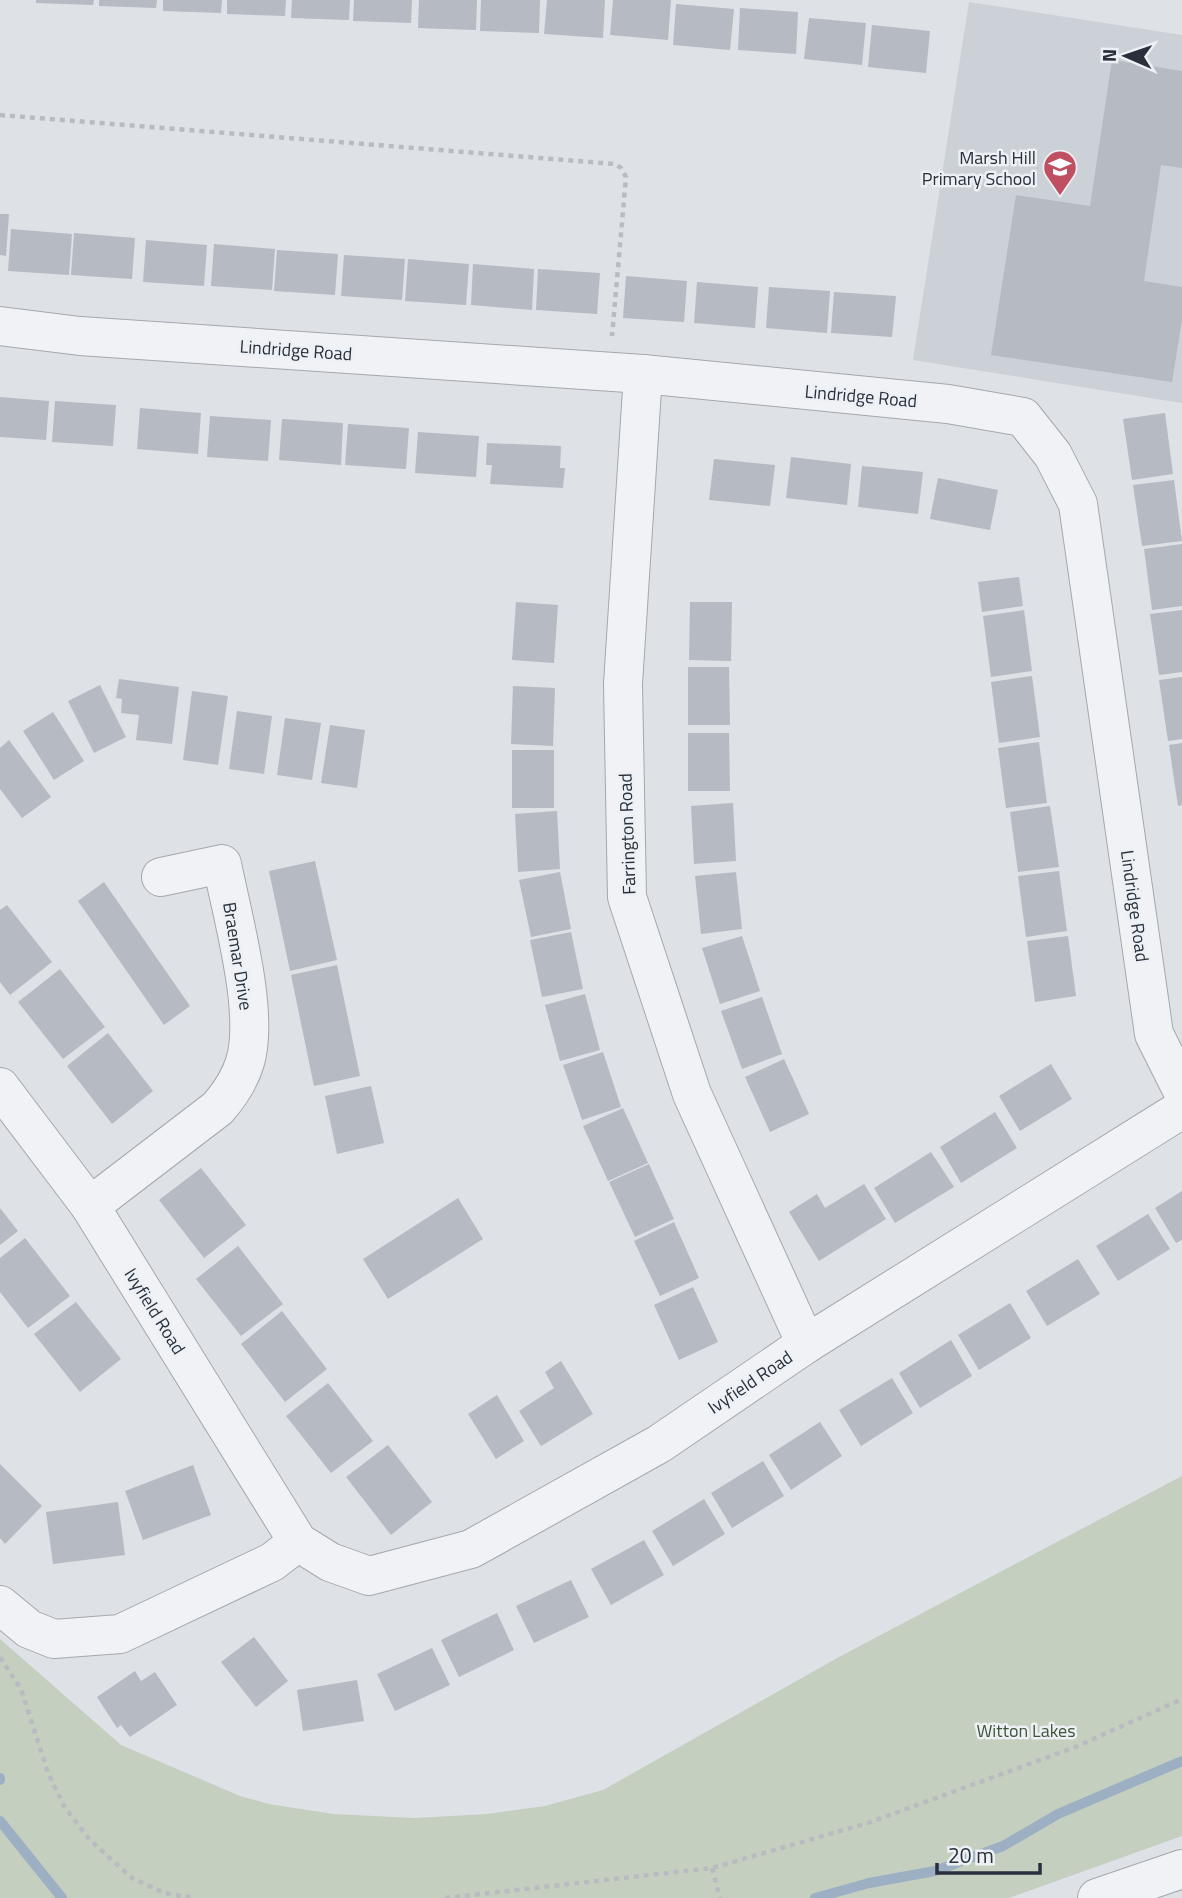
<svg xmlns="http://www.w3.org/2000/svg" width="1182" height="1898" font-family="'Titillium Web',sans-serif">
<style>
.built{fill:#ccd0d7}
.green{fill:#c4cfc0}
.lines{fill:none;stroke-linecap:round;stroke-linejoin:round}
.stream{stroke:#9cafc3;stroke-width:10}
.building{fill:#b6bac2}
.minor-casing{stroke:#a4a8af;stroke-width:40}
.path{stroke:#b8bcc1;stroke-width:4.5;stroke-dasharray:5 5;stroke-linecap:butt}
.minor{stroke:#f0f2f5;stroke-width:38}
.labels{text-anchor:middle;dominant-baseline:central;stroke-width:5;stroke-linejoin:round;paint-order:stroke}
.poi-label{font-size:18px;fill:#29303b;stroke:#edf0f4;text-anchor:end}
.street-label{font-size:18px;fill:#29303b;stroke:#edf0f4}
.park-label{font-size:18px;fill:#3e5538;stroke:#edf0f4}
</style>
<rect width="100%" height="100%" fill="#dee1e6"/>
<!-- built -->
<path class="built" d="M969,2L1182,35V403L913,360Z"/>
<!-- green -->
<path class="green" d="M1182,1476V1836L1009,1898H0V1639L121,1745L240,1796L269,1804L333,1814L415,1818L487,1814L545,1806L603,1790L839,1657Z"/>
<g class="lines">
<!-- stream -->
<g class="stream">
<path d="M0,1778V1780"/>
<path d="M0,1821L62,1898"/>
<path d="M815,1898L869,1883L935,1871L1003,1846L1058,1814L1182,1761"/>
</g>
</g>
<!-- building -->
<g class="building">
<path d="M36,0H94L93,5L36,3Z"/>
<path d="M99,0H157L156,8L99,6Z"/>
<path d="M163,0H222L221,13L163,11Z"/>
<path d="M227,0H286L285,16L227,14Z"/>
<path d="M292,0H350L349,20L291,18Z"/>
<path d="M354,0H412L411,23L353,21Z"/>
<path d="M419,0H477L476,30L418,28Z"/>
<path d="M481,0H540L539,33L480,31Z"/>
<path d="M547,0H605L603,38L544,34Z"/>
<path d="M613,0H671L668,40L610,35Z"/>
<path d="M676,4L734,9L730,50L673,45Z"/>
<path d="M740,8L798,12L796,54L738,50Z"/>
<path d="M809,18L866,23L862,65L804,59Z"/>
<path d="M872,25L930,31L926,73L868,67Z"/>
<path d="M1112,60L1182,71V168L1161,165L1144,281L1182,287V320L1172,382L991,355L1016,195L1090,206Z"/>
<path d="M0,214H9L6,256L0,255Z"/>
<path d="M11,229L72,234L69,275L8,271Z"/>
<path d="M74,233L135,238L132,279L71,275Z"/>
<path d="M146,240L207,245L204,286L143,282Z"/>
<path d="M214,244L275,249L272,290L211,286Z"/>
<path d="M277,250L338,254L335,295L274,291Z"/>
<path d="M344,255L405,259L402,300L341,296Z"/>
<path d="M408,259L469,264L466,305L405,301Z"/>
<path d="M473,264L534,269L532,310L471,305Z"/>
<path d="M538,269L600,273L597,314L536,310Z"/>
<path d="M626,276L687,281L684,322L623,318Z"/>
<path d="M697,282L758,287L755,328L694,323Z"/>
<path d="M769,287L830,291L827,333L766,328Z"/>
<path d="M834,292L896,296L892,337L831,333Z"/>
<path d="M0,397L49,401L46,440L0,437Z"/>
<path d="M55,401L116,405L113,446L52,442Z"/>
<path d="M140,408L201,413L198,454L137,449Z"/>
<path d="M1165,413L1173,474L1132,480L1123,419Z"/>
<path d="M210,416L271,420L268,461L207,457Z"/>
<path d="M282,419L343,423L341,465L279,460Z"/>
<path d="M348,424L409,428L406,469L345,465Z"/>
<path d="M418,432L479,436L476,477L415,473Z"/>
<path d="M487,443L561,446L560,468H565L563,488L490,484L492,465H486Z"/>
<path d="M791,457L851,464L847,505L786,498Z"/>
<path d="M714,459L775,465L770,506L709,500Z"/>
<path d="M862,466L923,472L918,514L858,507Z"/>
<path d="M938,478L998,490L990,530L930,519Z"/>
<path d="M1174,480L1182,541L1142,546L1133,485Z"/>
<path d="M1182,544V606L1152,610L1144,549Z"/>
<path d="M1019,577L1023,606L982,612L978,582Z"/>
<path d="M516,602L558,605L554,663L512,660Z"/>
<path d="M690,602H732L731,661L689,660Z"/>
<path d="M1024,610L1032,671L991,677L983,616Z"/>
<path d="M1182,610V672L1159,675L1150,614Z"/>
<path d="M688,667H729L730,725H688Z"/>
<path d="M1032,676L1040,737L999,743L991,682Z"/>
<path d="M1182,677V739L1168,741L1159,680Z"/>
<path d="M119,679L179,687L172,744L136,740L139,715L121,713L122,699L116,698Z"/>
<path d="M100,685L126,737L94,753L68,701Z"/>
<path d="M513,686L555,688L553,746L511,744Z"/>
<path d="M192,691L228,696L218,765L183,760Z"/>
<path d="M237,711L272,716L264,774L229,769Z"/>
<path d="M53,712L84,761L54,780L23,731Z"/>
<path d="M285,718L321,723L312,780L277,775Z"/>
<path d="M330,725L365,730L357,788L321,783Z"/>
<path d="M688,733H729L730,791H688Z"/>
<path d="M9,740L51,797L22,818L0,789V748Z"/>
<path d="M1039,742L1047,803L1006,808L998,748Z"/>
<path d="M1182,743V805L1178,806L1169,745Z"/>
<rect x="512" y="750" width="42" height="58"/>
<path d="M733,803L736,861L694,864L691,806Z"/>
<path d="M1050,806L1059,867L1018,872L1010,812Z"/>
<path d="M557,811L560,869L518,872L515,814Z"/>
<path d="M315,861L337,960L290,971L269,871Z"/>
<path d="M1059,871L1067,931L1026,937L1018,876Z"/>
<path d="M560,872L571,929L531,937L519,880Z"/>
<path d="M736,872L742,929L701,934L695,876Z"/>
<path d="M104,882L190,1006L164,1025L78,901Z"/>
<path d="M7,905L52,962L10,995L0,982V910Z"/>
<path d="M571,932L583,989L542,997L530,940Z"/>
<path d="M742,936L760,991L720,1004L702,948Z"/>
<path d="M1068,936L1076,996L1035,1002L1027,941Z"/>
<path d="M337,965L360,1076L314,1086L291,975Z"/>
<path d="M60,969L105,1027L63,1059L18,1002Z"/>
<path d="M585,994L600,1050L560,1061L545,1005Z"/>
<path d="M762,997L782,1054L742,1069L721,1011Z"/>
<path d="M108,1033L153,1091L112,1124L67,1066Z"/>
<path d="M603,1052L621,1107L582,1120L563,1065Z"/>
<path d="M784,1059L809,1114L770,1132L745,1077Z"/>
<path d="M1051,1064L1072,1099L1020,1131L999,1096Z"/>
<path d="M371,1086L384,1143L337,1154L325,1096Z"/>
<path d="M623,1108L648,1163L608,1181L583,1126Z"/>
<path d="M995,1112L1017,1148L961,1183L940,1147Z"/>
<path d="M931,1152L954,1187L895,1223L874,1188Z"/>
<path d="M649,1164L674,1219L635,1237L609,1182Z"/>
<path d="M201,1168L246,1225L204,1258L159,1200Z"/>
<path d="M864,1184L886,1219L819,1261L789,1212L817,1194L825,1208Z"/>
<path d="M1182,1191V1240L1176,1243L1155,1208Z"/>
<path d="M458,1198L483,1239L388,1299L363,1259Z"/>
<path d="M0,1208L18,1231L0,1245Z"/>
<path d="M1148,1214L1170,1249L1118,1281L1096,1246Z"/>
<path d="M674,1222L699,1278L660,1296L634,1241Z"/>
<path d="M25,1238L70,1296L28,1328L0,1292V1258Z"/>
<path d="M238,1246L283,1304L241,1336L196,1279Z"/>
<path d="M1078,1259L1100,1294L1047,1326L1026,1291Z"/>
<path d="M693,1287L718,1342L679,1360L654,1305Z"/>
<path d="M76,1302L121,1359L80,1392L34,1334Z"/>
<path d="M1010,1303L1031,1338L979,1370L958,1335Z"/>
<path d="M282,1311L327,1369L285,1402L241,1344Z"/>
<path d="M951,1340L972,1376L920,1408L899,1373Z"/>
<path d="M561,1361L593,1414L541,1446L519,1411L554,1388L545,1372Z"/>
<path d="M892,1378L913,1413L861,1446L839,1410Z"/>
<path d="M328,1383L373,1441L331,1473L286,1416Z"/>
<path d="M497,1395L524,1441L496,1459L468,1414Z"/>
<path d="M820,1422L842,1456L791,1490L769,1455Z"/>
<path d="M388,1445L432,1502L391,1535L346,1477Z"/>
<path d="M763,1461L784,1496L732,1528L711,1493Z"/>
<path d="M0,1464L42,1506L5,1544L0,1538Z"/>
<path d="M193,1465L211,1515L143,1540L125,1491Z"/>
<path d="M704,1499L725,1534L673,1566L652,1531Z"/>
<path d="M118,1502L125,1555L53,1564L46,1512Z"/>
<path d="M644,1540L664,1575L611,1605L591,1569Z"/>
<path d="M571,1580L589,1617L534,1643L516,1606Z"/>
<path d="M497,1613L514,1650L459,1677L441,1640Z"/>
<path d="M254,1637L288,1681L256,1707L221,1662Z"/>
<path d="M432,1648L450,1685L395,1711L377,1674Z"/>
<path d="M135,1671L141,1681L155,1672L177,1705L130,1737L121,1725L117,1728L97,1697Z"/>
<path d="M357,1680L364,1721L303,1731L297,1690Z"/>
</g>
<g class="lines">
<!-- minor casing -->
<g class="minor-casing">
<g id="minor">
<path d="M0,326L80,336L643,374L948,404L1023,417L1053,455L1078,504L1154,1034L1182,1090"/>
<path d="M643,374L623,684L627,897L692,1094L806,1344"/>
<path d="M0,1087L90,1206L298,1542L330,1562L369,1576L471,1549L659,1444L806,1344L1182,1109"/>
<path d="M90,1206L218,1108C230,1094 240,1079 245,1062C260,1013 232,915 222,864L161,877"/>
<path d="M0,1605L29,1629L54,1639L120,1634L272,1562L298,1542"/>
<path d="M1097,1898L1182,1869"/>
</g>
</g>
<!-- path -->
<g class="path">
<path d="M0,115L615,164L621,168L626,177L612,336"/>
<path d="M0,1657L21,1689L48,1773L64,1806L90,1840L132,1878L164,1893L195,1898"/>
<path d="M712,1868L720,1898"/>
<path d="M445,1898L712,1868L868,1823L1078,1746L1182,1699"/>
</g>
<!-- minor -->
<use href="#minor" class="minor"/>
</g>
<!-- icons -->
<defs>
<g id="school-pin" transform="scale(1.75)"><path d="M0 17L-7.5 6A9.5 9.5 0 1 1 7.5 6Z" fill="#bf4f61" stroke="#edf0f4"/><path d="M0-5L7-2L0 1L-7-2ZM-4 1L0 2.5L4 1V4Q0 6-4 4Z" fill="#fff"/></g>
</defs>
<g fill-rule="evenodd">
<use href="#school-pin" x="1060" y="167"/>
</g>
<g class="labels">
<!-- poi labels -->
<g class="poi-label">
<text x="1036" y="157">Marsh Hill<tspan x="1036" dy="21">Primary School</tspan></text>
</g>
<!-- street labels -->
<g class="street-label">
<text transform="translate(296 350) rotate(4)">Lindridge Road</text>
<text transform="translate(861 396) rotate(5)">Lindridge Road</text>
<text transform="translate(627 834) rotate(-92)">Farrington Road</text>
<text transform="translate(1135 906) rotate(82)">Lindridge Road</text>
<text transform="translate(238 956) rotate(81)">Braemar Drive</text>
<text transform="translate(155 1311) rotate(58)">Ivyfield Road</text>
<text transform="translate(750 1382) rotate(-34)">Ivyfield Road</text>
</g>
<!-- park labels -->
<g class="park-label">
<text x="1026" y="1730">Witton Lakes</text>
</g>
</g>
<!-- north arrow -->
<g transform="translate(1126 56) rotate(272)" stroke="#edf0f4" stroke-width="5" paint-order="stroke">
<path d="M0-5L12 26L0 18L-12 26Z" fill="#29303b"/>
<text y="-10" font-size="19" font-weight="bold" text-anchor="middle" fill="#29303b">N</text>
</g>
<!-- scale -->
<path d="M937 1863v10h103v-10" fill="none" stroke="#29303b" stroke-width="3.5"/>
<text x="948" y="1863" font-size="21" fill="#29303b" stroke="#edf0f4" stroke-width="5" paint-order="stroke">20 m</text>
</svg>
